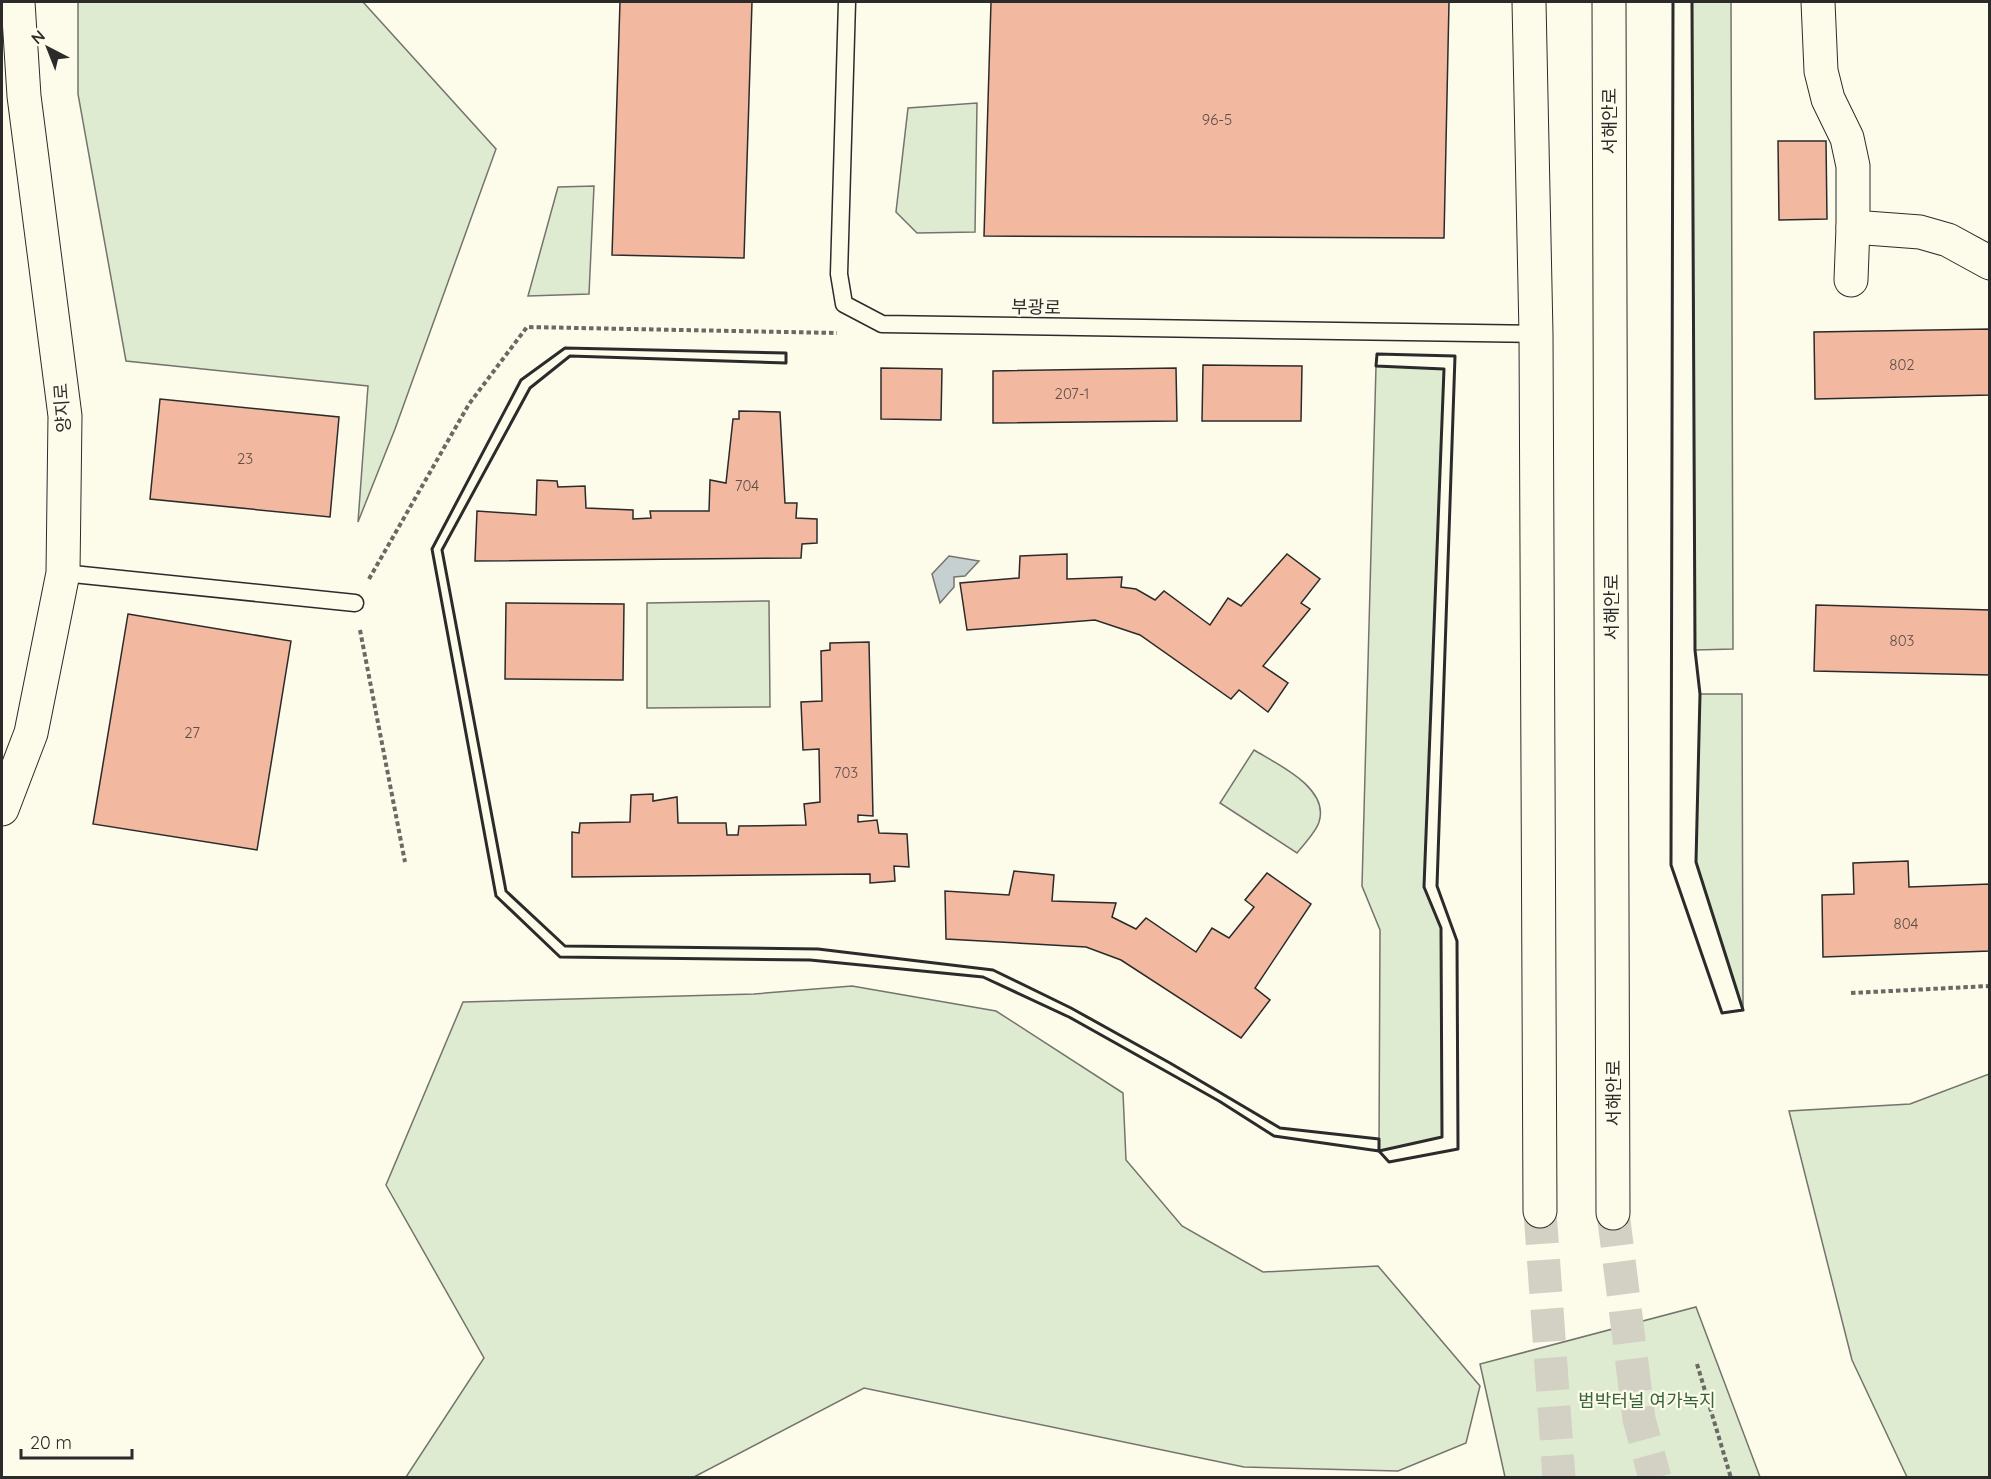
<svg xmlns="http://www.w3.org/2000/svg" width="1991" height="1479" font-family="Quicksand,'Noto Sans KR',sans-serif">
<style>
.green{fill:#deebd1;stroke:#74746e;stroke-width:1.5}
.water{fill:#c7d0d0;stroke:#74746e;stroke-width:1.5}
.building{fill:#f2b8a0;stroke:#2b2b2b;stroke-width:1.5}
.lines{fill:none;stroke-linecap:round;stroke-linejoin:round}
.secondary-tunnel{stroke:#d3d1c4;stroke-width:33;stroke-dasharray:33 16;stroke-linecap:butt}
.service-casing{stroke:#2b2b2b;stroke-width:19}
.minor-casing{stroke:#2b2b2b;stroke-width:35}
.tertiary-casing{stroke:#2b2b2b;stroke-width:35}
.secondary-casing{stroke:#2b2b2b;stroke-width:35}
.path{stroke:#6a6964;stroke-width:4;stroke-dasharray:4.5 3;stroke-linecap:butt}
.service{stroke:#fdfbea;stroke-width:16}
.minor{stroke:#fdfbea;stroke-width:33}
.tertiary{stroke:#fdfbea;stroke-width:33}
.secondary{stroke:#fdfbea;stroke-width:33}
.wall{stroke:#2b2b2b;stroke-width:3}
.labels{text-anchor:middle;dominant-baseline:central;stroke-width:4.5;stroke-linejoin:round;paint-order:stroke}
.number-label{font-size:15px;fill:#5d4e48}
.street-label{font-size:18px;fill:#2b2b2b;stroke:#fdfbea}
.park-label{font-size:18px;fill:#34623c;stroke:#fdfbea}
</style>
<rect width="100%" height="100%" fill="#fdfbea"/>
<!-- green -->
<g class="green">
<path d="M78,2H363L496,149L395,429L358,522L368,386L126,361L78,94Z"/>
<path d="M1692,2H1731L1733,649L1695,650Z"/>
<path d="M977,103L975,232L917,233L896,212L908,108Z"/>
<path d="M594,186L589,294L528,296L558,187Z"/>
<path d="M1376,366L1444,369L1424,887L1441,928L1442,1137L1379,1151L1380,930L1362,886Z"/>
<path d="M769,601L770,707L647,708V603Z"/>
<path d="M1700,694H1742L1743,1010L1696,862Z"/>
<path d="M1254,750C1277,764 1330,788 1319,822C1316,832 1304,844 1297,853L1220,803Z"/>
<path d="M852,986L996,1011L1123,1093L1126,1160L1182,1226L1263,1272L1378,1266L1480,1386L1466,1443L1398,1471L1244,1467L864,1388L694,1477H406L484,1358L386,1185L463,1002L754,994Z"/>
<path d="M1989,1074V1477H1907L1852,1360L1789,1111L1910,1104Z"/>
<path d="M1696,1307L1760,1477H1505L1480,1364Z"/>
</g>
<!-- water -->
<path class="water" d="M949,556L979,561L965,576L954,577V587L940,603L932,574Z"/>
<!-- building -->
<g class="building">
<path d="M620,2H752L744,258L612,255Z"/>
<path d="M991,2H1449L1444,238L984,236Z"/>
<path d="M1778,141H1826L1827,219L1779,220Z"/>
<path d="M1990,329V395L1815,399L1814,332Z"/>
<path d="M1203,365L1302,366L1301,421H1202Z"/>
<path d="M881,368L942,369L941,420L881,419Z"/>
<path d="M1176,368L1177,421L993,423V371Z"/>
<path d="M160,399L339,417L330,517L150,499Z"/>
<path d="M739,411L780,412L785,503H797L796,518L817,519V543L802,544L801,558L475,561L477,511L536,515L537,480L557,481L558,487L585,486L586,508L633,510V519L651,518L650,511H709L710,480L726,483L733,419H739Z"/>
<path d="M1067,554V579L1122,577L1121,587L1136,589L1155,600L1164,591L1210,625L1228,598L1241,606L1287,554L1320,579L1301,603L1310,609L1263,666L1288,683L1268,712L1239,690L1231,699L1140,635L1095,620L967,630L960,583L1019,578L1020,556Z"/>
<path d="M506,603L624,604L623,680L505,679Z"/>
<path d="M1816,605L1990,610V675L1814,671Z"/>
<path d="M128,614L291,641L257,850L93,824Z"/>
<path d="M869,642L873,816L858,815V822L877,820L879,833L907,834L909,867L894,866L895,881L870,883V874L572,877V832L579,833L580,823L630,822L631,795L653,794V801L677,797L678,823H726L727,835H738L739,826L806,825L804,804L820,802L819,749L803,750L801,702L822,701L821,651L830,650V643Z"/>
<path d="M1908,861L1909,887L1990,884V951L1823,957L1822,895L1854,894L1853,863Z"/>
<path d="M1014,871L1054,875L1052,901L1116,903L1112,917L1136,929L1146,918L1196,952L1212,928L1229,938L1254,907L1245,900L1267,873L1311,904L1255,988L1270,1000L1241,1038L1121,960L1086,947L946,939L945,891L1009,895Z"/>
</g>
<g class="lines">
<!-- secondary-tunnel -->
<g class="secondary-tunnel">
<path d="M1540,1211L1559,1478"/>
<path d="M1613,1213L1639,1419L1655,1478"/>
</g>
<!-- service casing -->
<g class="service-casing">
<g id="service">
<path d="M847,2L839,274L844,304L882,324L1536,334"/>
<path d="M63,573L355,603"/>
</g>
</g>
<!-- minor casing -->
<g class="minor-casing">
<g id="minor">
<path d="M1818,2L1821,71L1828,99L1847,138L1853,166V227L1920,232L1948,240L1990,263"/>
<path d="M1851,280L1853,227"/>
</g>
</g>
<!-- tertiary casing -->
<g class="tertiary-casing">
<path id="tertiary" d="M2,809L31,733L63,573L65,416L24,96L18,2"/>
</g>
<!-- secondary casing -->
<g class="secondary-casing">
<g id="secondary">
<path d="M1529,2L1536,334L1540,1211"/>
<path d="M1609,2L1613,1213"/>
</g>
</g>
<!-- path -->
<g class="path">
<path d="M369,579L469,404L527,327L837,333"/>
<path d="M360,630L405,862"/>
<path d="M1851,993L1990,986"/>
<path d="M1697,1364L1731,1478"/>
</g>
<!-- service -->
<use href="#service" class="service"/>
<!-- minor -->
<use href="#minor" class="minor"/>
<!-- tertiary -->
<use href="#tertiary" class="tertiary"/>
<!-- secondary -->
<use href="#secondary" class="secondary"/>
<!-- wall -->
<g class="wall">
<path d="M1673,2L1671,865L1722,1013L1743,1010L1696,862L1700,694L1695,650L1692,2"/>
<path d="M565,348L786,353V363L570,356L530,388L442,550L506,891L565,946L818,949L993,970L1071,1008L1170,1063L1280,1128L1379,1139V1151L1274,1136L1219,1101L1069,1017L983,977L810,960L560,957L496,896L432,549L521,380Z"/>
<path d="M1377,354L1455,356L1437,886L1457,941L1458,1149L1389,1162L1379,1151L1442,1137L1441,928L1424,887L1444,369L1376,366Z"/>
</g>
</g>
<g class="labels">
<!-- number labels -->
<g class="number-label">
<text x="1217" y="119">96-5</text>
<text x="1902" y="364">802</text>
<text x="1072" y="393">207-1</text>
<text x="245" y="458">23</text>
<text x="747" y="485">704</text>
<text x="1902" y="640">803</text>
<text x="192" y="732">27</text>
<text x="846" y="772">703</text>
<text x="1906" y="923">804</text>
</g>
<!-- street labels -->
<g class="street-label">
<text transform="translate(1609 121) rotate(-90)">서해안로</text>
<text transform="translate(1036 307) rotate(1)">부광로</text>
<text transform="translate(62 408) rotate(-94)">양지로</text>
<text transform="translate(1611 607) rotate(-90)">서해안로</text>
<text transform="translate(1613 1093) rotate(-90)">서해안로</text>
</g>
<!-- park labels -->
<g class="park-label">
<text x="1647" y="1400">범박터널 여가녹지</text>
</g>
</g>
<!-- border -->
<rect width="1991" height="1479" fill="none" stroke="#2b2b2b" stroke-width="6"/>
<!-- north arrow -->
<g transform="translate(48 48) rotate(318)" stroke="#fdfbea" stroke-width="4.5" paint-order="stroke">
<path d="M0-4.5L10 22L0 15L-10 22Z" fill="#2b2b2b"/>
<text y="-9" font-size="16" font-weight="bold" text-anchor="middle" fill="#2b2b2b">N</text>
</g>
<!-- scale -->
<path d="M21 1449v9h111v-9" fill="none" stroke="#2b2b2b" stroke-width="3"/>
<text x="30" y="1449" font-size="18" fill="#2b2b2b" stroke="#fdfbea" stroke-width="4.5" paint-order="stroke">20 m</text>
</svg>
